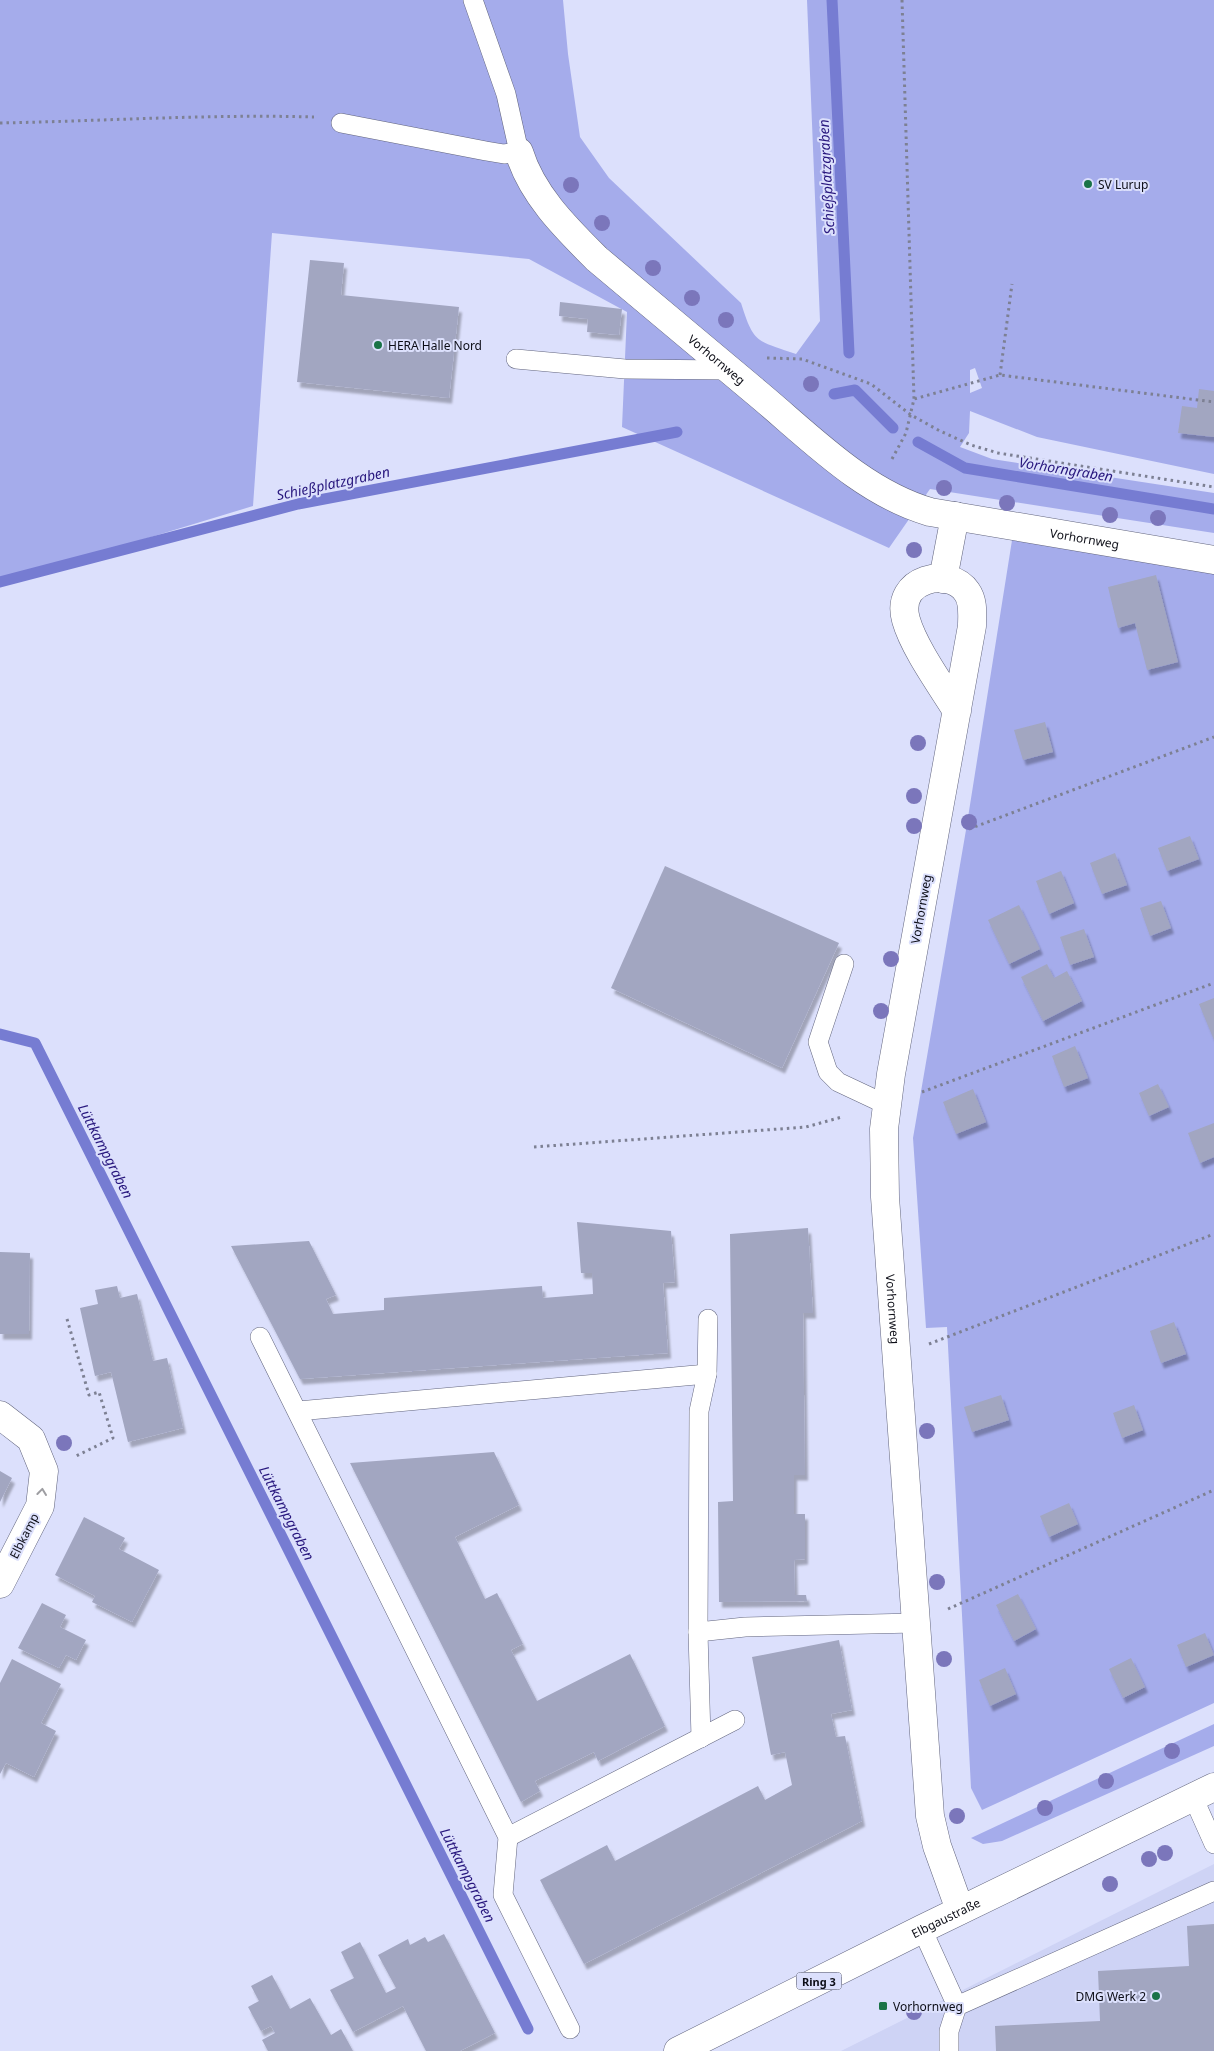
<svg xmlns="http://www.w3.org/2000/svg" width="1214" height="2051" font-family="'Noto Sans',sans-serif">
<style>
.built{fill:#ced3f5}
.green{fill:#a5aceb;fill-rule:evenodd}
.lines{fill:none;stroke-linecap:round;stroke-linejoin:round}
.stream{stroke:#767cd2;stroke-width:11}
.building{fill:#a2a6c1;filter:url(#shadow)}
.service-casing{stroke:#62657e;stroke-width:20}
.minor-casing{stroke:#62657e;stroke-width:29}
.primary-casing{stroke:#62657e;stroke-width:29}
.path{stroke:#7d8093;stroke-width:3;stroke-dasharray:2.5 4;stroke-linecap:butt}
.service{stroke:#fff;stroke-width:19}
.minor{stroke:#fff;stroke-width:28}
.primary{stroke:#fff;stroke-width:28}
.tree{fill:#7b76bb}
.oneway{stroke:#9e9ea2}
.poi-dot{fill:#1a7347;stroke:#dce0fc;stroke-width:2}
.labels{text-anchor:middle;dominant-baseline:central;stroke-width:4;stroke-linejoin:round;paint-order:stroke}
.shield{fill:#dce0fc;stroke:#4a4c5b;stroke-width:1}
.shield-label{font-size:11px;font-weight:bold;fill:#0c0d16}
.poi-label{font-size:12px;fill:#0c0d16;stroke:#dce0fc;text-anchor:start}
.street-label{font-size:12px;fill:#0c0d16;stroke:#dce0fc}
.water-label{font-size:14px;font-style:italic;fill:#27167d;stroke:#dce0fc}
</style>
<defs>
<filter id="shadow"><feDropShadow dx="3" dy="5.5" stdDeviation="1" flood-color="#0004"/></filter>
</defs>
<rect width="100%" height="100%" fill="#dce0fc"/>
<!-- built -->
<path class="built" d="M1214,1864V2051H841L927,2008Z"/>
<!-- green -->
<g class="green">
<path d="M0,0H563L568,54L580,137L609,178L741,303C754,344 756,340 796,354L820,321L807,0H1214V474L1037,437L970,411L969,433L960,447L992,459L1214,493V533L930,489L889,548L622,427L627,312L529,259L272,233L253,506L0,583ZM975,368L982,388L970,393V370Z"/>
<path d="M1013,534L1214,568V1703L982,1810L971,1788L947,1327L926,1328L913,1138L966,830Z"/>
<path d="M1214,1724V1746L1002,1841L983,1844L971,1838Z"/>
</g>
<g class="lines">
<!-- stream -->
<g class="stream">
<path d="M832,0L849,353"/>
<path d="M834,394L855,390L893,428"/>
<path d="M918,442L965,468L1214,509"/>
<path d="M0,582L298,504L677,432"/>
<path d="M0,1034L35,1043L528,2029"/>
</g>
</g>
<!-- building -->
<g class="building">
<path d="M310,260L344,263L341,295L459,307L449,398L297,382Z"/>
<path d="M560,302L622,309L619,335L587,332L588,319L559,316Z"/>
<path d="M1199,389L1214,391V437L1178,433L1182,406L1197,408Z"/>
<path d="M1156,575L1178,662L1147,670L1135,623L1118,628L1108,587Z"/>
<path d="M1045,722L1053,752L1023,760L1014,730Z"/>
<path d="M1190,836L1199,859L1167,871L1158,848Z"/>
<path d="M1115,853L1127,885L1102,894L1090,863Z"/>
<path d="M665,866L839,943L782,1068L611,988Z"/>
<path d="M1061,871L1074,903L1049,914L1036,881Z"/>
<path d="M1161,901L1171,928L1150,936L1140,908Z"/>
<path d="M1019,905L1040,949L1009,964L988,920Z"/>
<path d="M1084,929L1094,957L1070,965L1060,937Z"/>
<path d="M1047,964L1054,978L1067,971L1082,1001L1043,1021L1021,977Z"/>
<path d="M1214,998V1040L1199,1004Z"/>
<path d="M1075,1046L1088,1078L1064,1087L1052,1056Z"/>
<path d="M1158,1084L1169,1107L1149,1116L1139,1093Z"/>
<path d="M973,1089L986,1122L956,1134L943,1102Z"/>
<path d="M1214,1123V1157L1200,1163L1188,1133Z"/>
<path d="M577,1222L671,1231L675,1282L663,1283L668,1353L300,1379L231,1246L309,1241L336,1295L326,1299L333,1314L384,1310V1298L542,1286L543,1298L593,1294L592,1273H581Z"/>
<path d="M808,1228L813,1313H803L805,1475H794V1514H805V1559L794,1560L795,1595H806L807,1601L719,1602L718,1502L733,1501L730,1234Z"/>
<path d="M0,1252L30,1253L29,1334H0Z"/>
<path d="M117,1286L120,1298L137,1294L153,1361L167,1358L183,1428L128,1442L111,1372L95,1376L80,1308L98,1304L95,1290Z"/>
<path d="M1174,1322L1186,1354L1161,1363L1150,1331Z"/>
<path d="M1001,1395L1009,1420L972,1432L964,1407Z"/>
<path d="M1134,1405L1143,1430L1122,1438L1113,1413Z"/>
<path d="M494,1452L519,1505L455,1537L485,1599L497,1593L523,1644L511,1650L537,1701L630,1654L665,1726L598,1761L594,1752L535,1781L540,1791L521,1802L350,1463Z"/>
<path d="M0,1471L12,1478L0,1502Z"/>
<path d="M1069,1503L1078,1524L1049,1537L1040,1516Z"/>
<path d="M84,1517L125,1538L119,1549L159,1570L132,1622L92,1602L95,1596L55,1575Z"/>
<path d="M1018,1594L1036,1629L1014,1641L996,1605Z"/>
<path d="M42,1603L66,1615L60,1627L86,1640L76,1660L66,1655L59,1668L18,1648Z"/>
<path d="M1205,1633L1214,1655L1186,1667L1177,1645Z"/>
<path d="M839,1640L852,1710L831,1714L836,1737L845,1736L862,1821L584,1964L540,1880L607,1845L615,1861L758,1786L765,1800L792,1785L785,1752L771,1755L752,1657Z"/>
<path d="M1131,1658L1145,1687L1123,1698L1109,1669Z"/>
<path d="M12,1659L61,1684L41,1723L56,1731L34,1777L6,1763L0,1774V1683Z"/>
<path d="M1005,1668L1016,1694L990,1706L979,1680Z"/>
<path d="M1214,1924V2051H996L995,2026L1100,2021L1098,1971L1189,1966L1187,1926Z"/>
<path d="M444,1934L495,2033L460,2051H426L403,2006L353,2032L330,1990L354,1978L341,1952L360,1942L386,1993L396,1988L378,1955L408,1939L410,1945L425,1937L428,1942Z"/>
<path d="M272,1975L290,2009L310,1998L331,2035L341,2029L353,2051H268L262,2040L275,2033L271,2026L261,2031L248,2007L259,2001L251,1986Z"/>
</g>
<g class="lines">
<!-- service casing -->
<g class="service-casing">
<g id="service">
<path d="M341,123L486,151L504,154L519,152L506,94L473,0"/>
<path d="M516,359L625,369L730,370"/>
<path d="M844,964L818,1042L828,1072L838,1082L887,1105"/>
<path d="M260,1337L508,1837L503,1895L570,2029"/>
<path d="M298,1411L707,1374"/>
<path d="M698,1632L745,1627L915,1623"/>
<path d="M701,1738L698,1632L699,1411L707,1374L708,1319"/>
<path d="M1193,1797L1214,1844"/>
<path d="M508,1837L735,1720"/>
<path d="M922,1929L957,2006L1214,1891"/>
<path d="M949,2051V2031L957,2006"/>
</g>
</g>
<!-- minor casing -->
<g class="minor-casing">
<g id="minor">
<path id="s1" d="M519,152C532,195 566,228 597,259C650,304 704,348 757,393C810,437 862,492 930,512L1214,560"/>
<path d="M943,579L955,516"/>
<path id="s2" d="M957,711C941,685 914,648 906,620C894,578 950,566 967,592C974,602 972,615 972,626L891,1074L884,1129L885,1197L930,1816L937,1846L960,1910"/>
<path d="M0,1415L31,1439L44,1471L40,1506L0,1584"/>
</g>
</g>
<!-- primary casing -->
<g class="primary-casing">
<g id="primary">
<path id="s3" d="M678,2051L922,1929L1214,1787"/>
</g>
</g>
<!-- path -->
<g class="path">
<path d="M902,0L914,399"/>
<path d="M0,123C104,121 210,114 314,117"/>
<path d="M767,358L802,359L871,384L911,415L940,431L971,445L998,453L1214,487"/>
<path d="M1000,375L1012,284"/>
<path d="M892,459L906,433L914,399L1000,375L1214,402"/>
<path d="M969,829L1214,737"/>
<path d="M922,1092L1214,983"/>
<path d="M534,1147L806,1127L842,1117"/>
<path d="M67,1319L89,1395L99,1392L113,1438L74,1457"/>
<path d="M929,1344L1214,1234"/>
<path d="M948,1609L1214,1490"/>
</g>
<!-- service -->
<use href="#service" class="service"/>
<!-- minor -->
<use href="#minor" class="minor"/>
<!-- primary -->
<use href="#primary" class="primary"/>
</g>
<!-- trees -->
<g class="tree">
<circle cx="571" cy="185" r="8"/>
<circle cx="602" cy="223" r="8"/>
<circle cx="653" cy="268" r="8"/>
<circle cx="692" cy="298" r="8"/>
<circle cx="726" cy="320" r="8"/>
<circle cx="811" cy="384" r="8"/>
<circle cx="944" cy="488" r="8"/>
<circle cx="1007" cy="503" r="8"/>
<circle cx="1110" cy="515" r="8"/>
<circle cx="1158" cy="518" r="8"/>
<circle cx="914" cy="550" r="8"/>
<circle cx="918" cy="743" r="8"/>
<circle cx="914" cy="796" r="8"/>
<circle cx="969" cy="822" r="8"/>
<circle cx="914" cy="826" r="8"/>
<circle cx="891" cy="959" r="8"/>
<circle cx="881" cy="1011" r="8"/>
<circle cx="927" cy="1431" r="8"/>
<circle cx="64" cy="1443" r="8"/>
<circle cx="937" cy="1582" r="8"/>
<circle cx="944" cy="1659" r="8"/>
<circle cx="1172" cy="1751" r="8"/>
<circle cx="1106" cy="1781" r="8"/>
<circle cx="1045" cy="1808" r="8"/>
<circle cx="957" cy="1816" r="8"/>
<circle cx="1165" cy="1853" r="8"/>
<circle cx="1149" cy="1859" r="8"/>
<circle cx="1110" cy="1884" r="8"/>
<circle cx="914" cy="2012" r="8"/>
</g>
<!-- one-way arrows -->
<defs><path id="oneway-chevron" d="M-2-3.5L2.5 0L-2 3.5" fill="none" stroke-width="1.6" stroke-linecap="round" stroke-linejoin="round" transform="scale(1.25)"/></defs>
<use class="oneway" href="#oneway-chevron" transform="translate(42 1492) rotate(-83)"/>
<!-- markers -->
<g class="poi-dot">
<circle cx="1088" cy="184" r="5"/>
<circle cx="378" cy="345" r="5"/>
<circle cx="1156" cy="1996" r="5"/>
<rect x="878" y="2001" width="10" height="10" rx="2.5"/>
</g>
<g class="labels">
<!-- shield labels -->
<rect class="shield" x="796.5" y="1972.5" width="45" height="17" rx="4"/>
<g class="shield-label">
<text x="819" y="1981">Ring 3</text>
</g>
<!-- poi labels -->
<g class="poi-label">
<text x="1098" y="184">SV Lurup</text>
<text x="388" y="345">HERA Halle Nord</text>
<text x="1146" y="1996" text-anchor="end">DMG Werk 2</text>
<text x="893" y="2006">Vorhornweg</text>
</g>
<!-- street labels -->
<g class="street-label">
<text stroke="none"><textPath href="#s1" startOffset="290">Vorhornweg</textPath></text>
<text stroke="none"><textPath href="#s1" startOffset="711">Vorhornweg</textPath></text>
<text transform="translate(921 909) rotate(-80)">Vorhornweg</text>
<text stroke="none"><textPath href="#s2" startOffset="926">Vorhornweg</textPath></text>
<text transform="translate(24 1536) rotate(-63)">Elbkamp</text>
<text stroke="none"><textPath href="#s3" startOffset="299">Elbgaustraße</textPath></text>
</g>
<!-- water labels -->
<g class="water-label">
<text transform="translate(826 177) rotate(-93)">Schießplatzgraben</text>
<text transform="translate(1066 469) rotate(9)">Vorhorngraben</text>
<text transform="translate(333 483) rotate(-12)">Schießplatzgraben</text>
<text transform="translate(106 1151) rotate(63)">Lüttkampgraben</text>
<text transform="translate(287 1513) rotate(63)">Lüttkampgraben</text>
<text transform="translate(468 1875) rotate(63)">Lüttkampgraben</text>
</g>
</g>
</svg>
